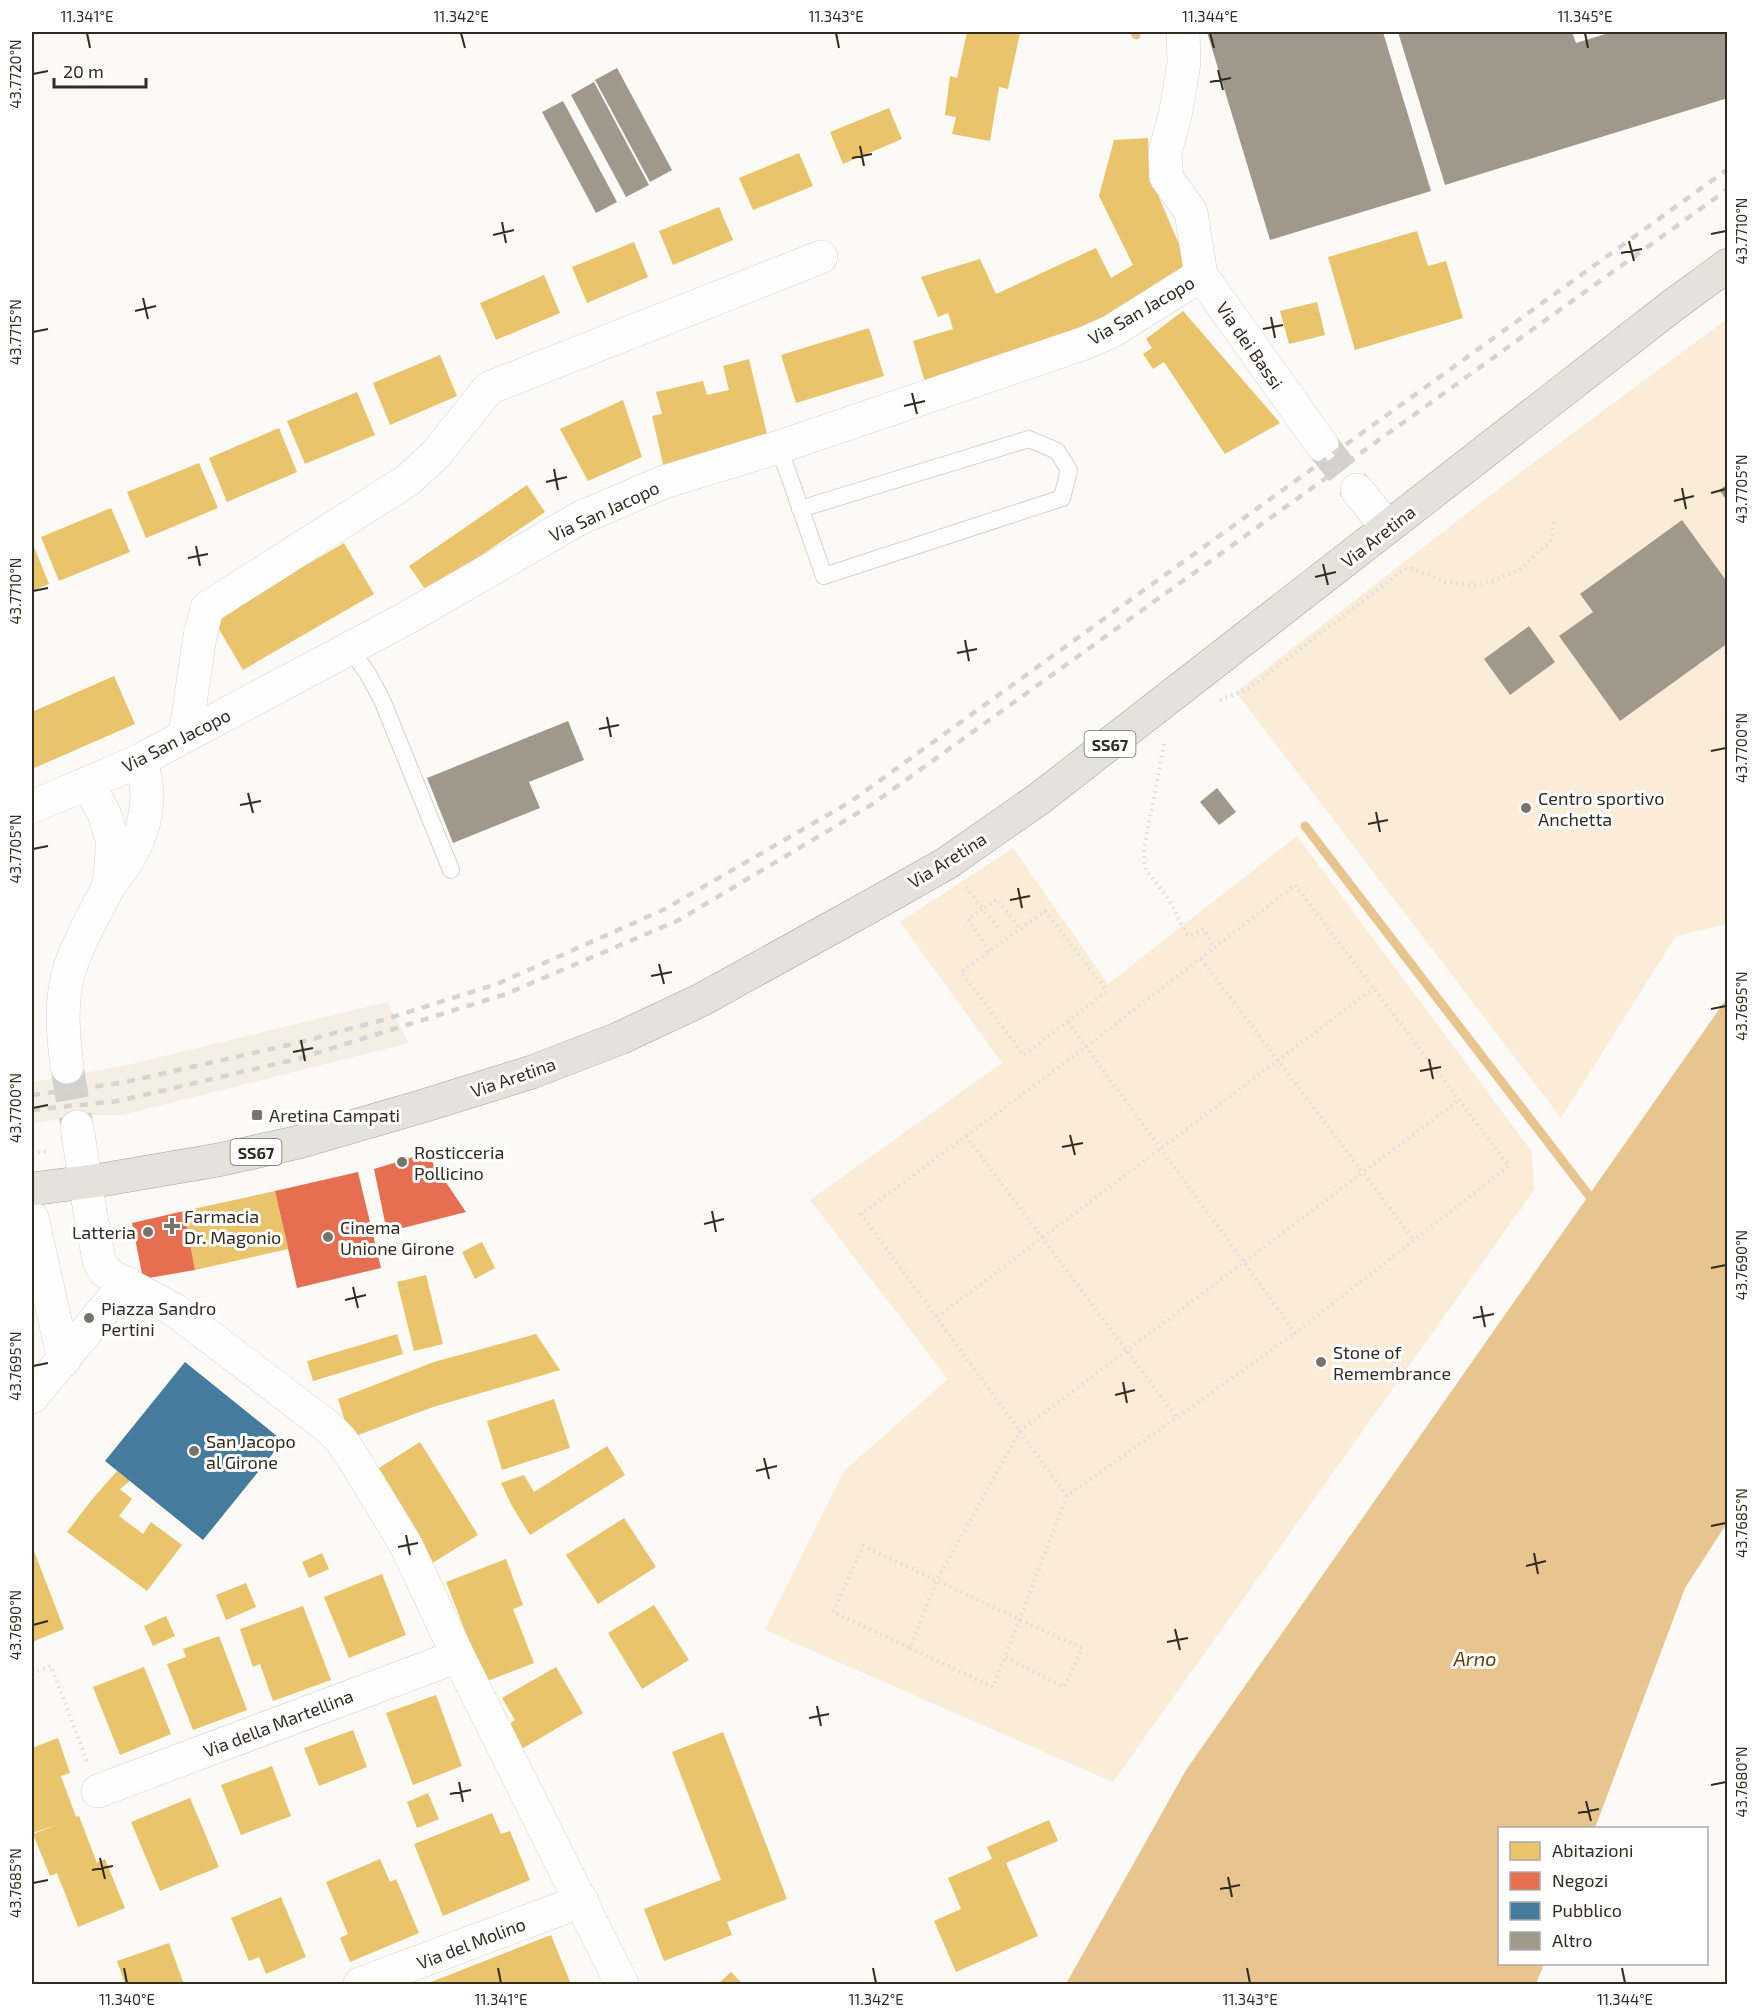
<svg xmlns="http://www.w3.org/2000/svg" width="1759" height="2016" font-family="'Exo 2',sans-serif">
<style>
.built{fill:#f4eee5}
.green{fill:#fbecd7}
.water{fill:#e8c48f}
.homes{fill:#e9c46a}
.shops{fill:#e76f51}
.public{fill:#457b9d}
.lines{fill:none;stroke-linecap:round;stroke-linejoin:round}
.stream{stroke:#e8c48f;stroke-width:9}
.building{fill:#a0988b}
.minor-tunnel{stroke:#d4d1cc;stroke-width:33;stroke-dasharray:33 16;stroke-linecap:butt}
.service-casing{stroke:#d6d2cc;stroke-width:18}
.minor-casing{stroke:#d6d2cc;stroke-width:34}
.primary-casing{stroke:#a8a194;stroke-width:34}
.path{stroke:#dddddc;stroke-width:4;stroke-dasharray:1.5 4.5;stroke-linecap:butt}
.service{stroke:#fffefe;stroke-width:16}
.minor{stroke:#fffefe;stroke-width:33}
.primary{stroke:#e5e1db;stroke-width:33}
.rail{stroke:#d5d4d2;stroke-width:4.5;stroke-dasharray:8 8;stroke-linecap:butt}
.ticks{fill:none;stroke:#322b20;stroke-width:2}
.poi-dot{fill:#79736b;stroke:#fff;stroke-width:2}
.labels{text-anchor:middle;dominant-baseline:central;stroke-width:6;stroke-linejoin:round;paint-order:stroke}
.shield{fill:#fff;stroke:#706b63;stroke-width:1.5}
.shield-label{font-size:16px;font-weight:bold;fill:#322b20}
.street-label{font-size:18px;fill:#322b20;stroke:#fff}
.poi-label{font-size:18px;fill:#322b20;stroke:#fff;text-anchor:start}
.water-label{font-size:20px;font-style:italic;fill:#624103;stroke:#fff}
.neatline{fill:none;stroke:#322b20;stroke-width:2}
.ticks-label{font-size:15px;text-anchor:middle;fill:#322b20}
</style>
<rect width="100%" height="100%" fill="#fcfaf7"/>
<!-- built -->
<path class="built" d="M387,1002L409,1043L122,1115H93L32,1123V1082L123,1066Z"/>
<!-- green -->
<g class="green">
<path d="M1727,319V924L1676,936L1561,1118L1236,692L1518,474Z"/>
<path d="M1297,836L1532,1152L1534,1190L1113,1782L765,1630L844,1471L948,1379L810,1200L1002,1063L900,922L1013,848L1108,984Z"/>
</g>
<!-- water -->
<path class="water" d="M1727,998V1523L1685,1588L1595,1828H1500V1964H1544L1536,1984H1066L1186,1770Z"/>
<!-- homes -->
<g class="homes">
<path d="M967,32H1013L1020,33L1008,89L999,87L990,141L952,134L956,117L945,115L950,76L957,78Z"/>
<path d="M889,108L902,139L843,164L830,132Z"/>
<path d="M1148,138L1150,176L1178,242L1190,262L1106,325L926,386L913,341L953,329L948,313L938,317L921,277L980,259L996,294L1096,248L1111,278L1133,265L1099,196L1114,140Z"/>
<path d="M799,153L813,186L753,210L739,178Z"/>
<path d="M719,207L733,240L673,265L659,231Z"/>
<path d="M1417,231L1428,266L1446,261L1463,318L1355,350L1328,257Z"/>
<path d="M634,242L648,277L587,303L572,267Z"/>
<path d="M544,275L560,313L496,340L480,303Z"/>
<path d="M1317,302L1325,335L1289,344L1280,311Z"/>
<path d="M1183,311L1280,423L1225,454L1164,362L1153,369L1143,354L1152,348L1146,339Z"/>
<path d="M869,328L884,376L796,403L781,355Z"/>
<path d="M440,355L457,396L390,425L373,383Z"/>
<path d="M749,359L769,442L664,468L652,416L662,414L656,392L703,381L707,395L729,390L723,366Z"/>
<path d="M357,392L375,435L305,464L287,421Z"/>
<path d="M623,400L642,457L588,481L560,429Z"/>
<path d="M279,428L297,472L227,502L209,458Z"/>
<path d="M199,463L218,508L146,538L127,492Z"/>
<path d="M527,485L545,512L427,592L409,566Z"/>
<path d="M111,508L130,552L59,581L41,537Z"/>
<path d="M32,542L49,584L32,591Z"/>
<path d="M344,543L374,594L243,670L213,619Z"/>
<path d="M114,676L135,724L32,769V712Z"/>
<path d="M275,1191L288,1249L195,1270L184,1211Z"/>
<path d="M482,1242L495,1268L475,1279L462,1252Z"/>
<path d="M426,1275L443,1344L414,1351L397,1282Z"/>
<path d="M397,1334L403,1354L313,1381L307,1361Z"/>
<path d="M536,1334L560,1370L433,1407L350,1438L338,1399L434,1362Z"/>
<path d="M554,1399L570,1448L502,1470L487,1421Z"/>
<path d="M420,1442L478,1535L429,1565L371,1473Z"/>
<path d="M607,1446L625,1475L530,1535L512,1506L501,1483L524,1475L534,1492Z"/>
<path d="M117,1471L130,1481L120,1489L132,1499L119,1516L143,1534L151,1522L182,1545L147,1591L67,1532L94,1497Z"/>
<path d="M624,1518L656,1567L598,1604L566,1555Z"/>
<path d="M32,1546L64,1629L32,1642Z"/>
<path d="M322,1553L329,1569L309,1578L302,1562Z"/>
<path d="M506,1559L523,1605L513,1609L534,1663L477,1685L458,1636L466,1633L446,1582Z"/>
<path d="M382,1574L406,1635L349,1658L324,1597Z"/>
<path d="M246,1583L256,1607L226,1620L216,1595Z"/>
<path d="M654,1605L689,1660L642,1689L608,1633Z"/>
<path d="M303,1606L331,1680L273,1701L260,1664L253,1667L240,1629Z"/>
<path d="M166,1616L175,1636L153,1646L144,1626Z"/>
<path d="M219,1636L247,1710L193,1730L167,1664L186,1657L183,1649Z"/>
<path d="M144,1667L171,1734L120,1755L93,1687Z"/>
<path d="M556,1667L583,1713L520,1750L506,1726L515,1720L502,1698Z"/>
<path d="M436,1695L462,1766L413,1785L386,1713Z"/>
<path d="M353,1730L367,1767L319,1786L304,1748Z"/>
<path d="M723,1732L787,1899L727,1922L732,1935L664,1961L644,1909L721,1880L672,1752Z"/>
<path d="M58,1738L70,1773L61,1776L76,1817L79,1816L97,1863L105,1859L125,1908L78,1927L57,1873L50,1876L33,1834L61,1823L33,1833L32,1828V1748Z"/>
<path d="M272,1766L291,1816L241,1835L221,1785Z"/>
<path d="M428,1793L439,1819L417,1828L407,1802Z"/>
<path d="M190,1798L219,1867L160,1891L131,1822Z"/>
<path d="M492,1813L501,1834L510,1831L530,1880L443,1916L414,1844Z"/>
<path d="M1049,1820L1058,1841L1006,1863L1038,1936L956,1972L934,1921L961,1909L948,1878L992,1859L987,1847Z"/>
<path d="M380,1859L390,1882L396,1879L419,1933L350,1962L340,1938L348,1934L326,1882Z"/>
<path d="M281,1897L306,1957L266,1974L259,1957L249,1961L231,1918Z"/>
<path d="M551,1935L571,1984H426Z"/>
<path d="M169,1943L184,1984H125L117,1961Z"/>
<path d="M731,1972L743,1984H718Z"/>
</g>
<!-- shops -->
<g class="shops">
<path d="M426,1153L466,1212L387,1232L374,1169Z"/>
<path d="M358,1172L381,1268L297,1288L275,1191Z"/>
<path d="M184,1211L195,1270L143,1279L132,1223Z"/>
</g>
<!-- public -->
<path class="public" d="M185,1362L283,1441L203,1540L105,1461Z"/>
<g class="lines">
<!-- stream -->
<g class="stream">
<path d="M1135,32L1136,35"/>
<path d="M1305,826L1594,1202"/>
</g>
</g>
<!-- building -->
<g class="building">
<path d="M1207,32H1383L1431,191L1270,240Z"/>
<path d="M1398,32H1572L1576,43L1612,32H1728V98L1445,185Z"/>
<path d="M617,68L672,170L650,182L595,80Z"/>
<path d="M594,82L649,185L626,197L571,95Z"/>
<path d="M563,101L617,202L596,213L542,112Z"/>
<path d="M1728,484V502L1719,490Z"/>
<path d="M1682,520L1728,583V643L1620,721L1559,636L1593,612L1580,594Z"/>
<path d="M1529,626L1555,662L1510,695L1484,659Z"/>
<path d="M568,721L584,760L529,782L540,808L453,843L427,778Z"/>
<path d="M1217,788L1236,812L1219,825L1200,802Z"/>
</g>
<g class="lines">
<!-- minor-tunnel -->
<g class="minor-tunnel">
<path d="M1322,445L1357,490"/>
<path d="M67,1067L77,1127"/>
</g>
<!-- service casing -->
<g class="service-casing">
<g id="service">
<path d="M779,447L824,576L1062,498L1069,470L1057,451L1029,439L800,509"/>
<path d="M350,649L368,674L382,700L451,870"/>
</g>
</g>
<!-- minor casing -->
<g class="minor-casing">
<g id="minor">
<path d="M1183,32L1184,63L1175,116L1165,152L1166,177L1191,212L1201,275L1322,445"/>
<path d="M1357,490L1387,527"/>
<path d="M185,736L200,636L207,608L408,480L437,453L489,388L821,257"/>
<path d="M88,784L104,813L113,842L109,885"/>
<path d="M32,807L139,761L185,736L403,620L580,518L664,482L779,447L1085,343L1112,331L1201,275"/>
<path d="M67,1067C63,1035 60,1003 69,971C76,947 96,910 108,888C115,877 123,868 129,857C146,830 154,790 139,761"/>
<path d="M77,1127L90,1212L99,1260L104,1270L113,1277L173,1309L327,1426L341,1440L355,1461L406,1545L458,1656L622,1984"/>
<path d="M32,1218L64,1360"/>
<path d="M32,1397L126,1283"/>
<path d="M98,1791L458,1656"/>
<path d="M360,1984L582,1901"/>
</g>
</g>
<!-- primary casing -->
<g class="primary-casing">
<path id="primary" d="M32,1189L101,1180L218,1160L299,1142L423,1106L532,1072L620,1038L701,1000L871,906L947,863L1040,798L1672,306L1728,265"/>
</g>
<!-- path -->
<g class="path">
<path d="M1220,700L1250,688L1403,570L1411,568L1445,582L1472,585L1493,581L1521,569L1551,540L1554,521"/>
<path d="M1164,744L1144,849V860L1146,870L1170,901L1186,934L1190,936L1204,929L1214,947"/>
<path d="M966,887L983,909L997,899L1020,929"/>
<path d="M1045,911L1107,991L1024,1055L961,972Z"/>
<path d="M989,951L968,919L983,909L998,928"/>
<path d="M1201,959L1414,1240"/>
<path d="M1068,1022L1086,1047C1156,1142 1226,1237 1295,1333L1509,1166L1295,885L1086,1047L861,1214L1067,1496L1295,1333"/>
<path d="M966,1136L1177,1418"/>
<path d="M32,1153L49,1151"/>
<path d="M937,1317L1374,988"/>
<path d="M1067,1496L1005,1657L1064,1687L1082,1648C1009,1615 936,1580 863,1546L833,1612L910,1648L937,1580L1020,1431L1459,1100"/>
<path d="M910,1648L993,1687L1005,1657"/>
<path d="M32,1673L51,1666L87,1761"/>
</g>
<!-- service -->
<use href="#service" class="service"/>
<!-- minor -->
<use href="#minor" class="minor"/>
<!-- primary -->
<use href="#primary" class="primary"/>
<!-- rail -->
<g class="rail">
<path d="M32,1095L121,1083L293,1044L383,1020L497,984L665,909L850,802L1728,169"/>
<path d="M32,1110L118,1101L297,1059L506,994L679,920L871,805L1728,189"/>
</g>
</g>
<!-- ticks -->
<path class="ticks" d="M87,33L90,48M461,33L465,48M836,33L839,48M1210,33L1214,48M1585,33L1588,48M1218,70L1223,90M33,74L48,71M1210,82L1231,78M860,146L864,166M852,158L872,154M502,222L506,243M1711,234L1726,231M493,235L514,230M1629,241L1634,261M1621,253L1642,249M143,298L148,319M135,311L156,306M1271,317L1275,338M1263,329L1283,325M33,332L48,329M912,393L917,414M904,406L925,401M554,469L558,490M546,482L567,477M1682,488L1686,509M1711,493L1726,489M1674,501L1694,496M196,546L200,566M188,558L208,554M1323,564L1328,585M1315,577L1336,572M33,591L48,588M965,640L969,661M957,653L977,649M607,717L611,737M599,729L619,725M1711,751L1726,748M248,793L253,813M240,805L261,801M1376,812L1380,832M1368,824L1388,820M33,849L48,846M1018,888L1022,908M1010,900L1030,896M659,964L664,984M651,976L672,972M1711,1009L1726,1006M301,1040L305,1061M293,1052L313,1048M1429,1059L1433,1079M1420,1071L1441,1067M33,1108L48,1105M1070,1135L1075,1155M1062,1147L1083,1143M712,1211L716,1232M704,1224L724,1219M1711,1268L1726,1265M353,1287L358,1308M345,1300L366,1295M1481,1306L1485,1327M1473,1318L1494,1314M33,1366L48,1363M1123,1382L1127,1403M1115,1395L1135,1390M764,1458L769,1479M756,1471L777,1466M1711,1526L1726,1523M406,1535L410,1555M398,1547L418,1543M1534,1553L1538,1574M1526,1566L1546,1561M33,1625L48,1621M1175,1629L1180,1650M1167,1642L1188,1638M817,1706L821,1726M809,1718L829,1714M459,1782L463,1802M1711,1785L1726,1782M450,1794L471,1790M1586,1801L1591,1821M1578,1813L1599,1809M100,1858L105,1879M92,1870L113,1866M1228,1877L1232,1897M33,1883L48,1880M1220,1889L1240,1885M124,1968L127,1983M498,1968L501,1983M873,1968L876,1983M1247,1968L1250,1983M1622,1968L1625,1983"/>
<!-- markers -->
<g class="poi-dot">
<circle cx="1526" cy="808" r="6"/>
<rect x="251" y="1109" width="12" height="12" rx="3"/>
<circle cx="402" cy="1162" r="6"/>
<path d="M169 1217h6v6h6v6h-6v6h-6v-6h-6v-6h6z"/>
<circle cx="148" cy="1232" r="6"/>
<circle cx="328" cy="1237" r="6"/>
<circle cx="89" cy="1318" r="6"/>
<circle cx="1321" cy="1362" r="6"/>
<circle cx="194" cy="1451" r="6"/>
</g>
<g class="labels">
<!-- shield labels -->
<g class="shield">
<rect x="1084.5" y="731" width="51" height="26" rx="4.5"/>
<rect x="230.5" y="1139" width="51" height="26" rx="4.5"/>
</g>
<g class="shield-label">
<text x="1110" y="744">SS67</text>
<text x="256" y="1152">SS67</text>
</g>
<!-- street labels -->
<g class="street-label">
<text transform="translate(1141 310) rotate(-30)">Via San Jacopo</text>
<text transform="translate(1250 345) rotate(55)">Via dei Bassi</text>
<text transform="translate(604 511) rotate(-25)">Via San Jacopo</text>
<text transform="translate(1378 536) rotate(-38)">Via Aretina</text>
<text transform="translate(176 740) rotate(-27)">Via San Jacopo</text>
<text transform="translate(947 860) rotate(-32)">Via Aretina</text>
<text transform="translate(513 1077) rotate(-19)">Via Aretina</text>
<text transform="translate(278 1723) rotate(-21)">Via della Martellina</text>
<text transform="translate(471 1943) rotate(-21)">Via del Molino</text>
</g>
<!-- poi labels -->
<g class="poi-label">
<text x="1538" y="798">Centro sportivo<tspan x="1538" dy="21">Anchetta</tspan></text>
<text x="269" y="1115">Aretina Campati</text>
<text x="414" y="1152">Rosticceria<tspan x="414" dy="21">Pollicino</tspan></text>
<text x="184" y="1216">Farmacia<tspan x="184" dy="21">Dr. Magonio</tspan></text>
<text x="340" y="1227">Cinema<tspan x="340" dy="21">Unione Girone</tspan></text>
<text x="136" y="1232" text-anchor="end">Latteria</text>
<text x="101" y="1308">Piazza Sandro<tspan x="101" dy="21">Pertini</tspan></text>
<text x="1333" y="1352">Stone of<tspan x="1333" dy="21">Remembrance</tspan></text>
<text x="206" y="1441">San Jacopo<tspan x="206" dy="21">al Girone</tspan></text>
</g>
<!-- water labels -->
<g class="water-label">
<text x="1475" y="1658">Arno</text>
</g>
</g>
<!-- border -->
<rect width="1759" height="2016" fill="none" stroke="#ffffff" stroke-width="66"/>
<!-- legend -->
<rect x="1498" y="1827" width="210" height="138" fill="#ffffff" stroke="#adaaa6" stroke-width="1.5"/>
<rect x="1510" y="1842" width="30" height="18" fill="#e9c46a" stroke="#adaaa6" stroke-width="1.5"/>
<text x="1552" y="1857" font-size="18" fill="#322b20">Abitazioni</text>
<rect x="1510" y="1872" width="30" height="18" fill="#e76f51" stroke="#adaaa6" stroke-width="1.5"/>
<text x="1552" y="1887" font-size="18" fill="#322b20">Negozi</text>
<rect x="1510" y="1902" width="30" height="18" fill="#457b9d" stroke="#adaaa6" stroke-width="1.5"/>
<text x="1552" y="1917" font-size="18" fill="#322b20">Pubblico</text>
<rect x="1510" y="1932" width="30" height="18" fill="#a0988b" stroke="#adaaa6" stroke-width="1.5"/>
<text x="1552" y="1947" font-size="18" fill="#322b20">Altro</text>
<!-- scale -->
<path d="M54 78v9h92v-9" fill="none" stroke="#322b20" stroke-width="3"/>
<text x="63" y="78" font-size="18" fill="#322b20" stroke="#ffffff" stroke-width="4.5" paint-order="stroke">20 m</text>
<rect x="33" y="33" width="1693" height="1950" class="neatline"/>
<g class="ticks-label">
<text x="87" y="22">11.341°E</text>
<text x="461" y="22">11.342°E</text>
<text x="836" y="22">11.343°E</text>
<text x="1210" y="22">11.344°E</text>
<text x="1585" y="22">11.345°E</text>
<text transform="translate(16 74) rotate(-90)" y="5">43.7720°N</text>
<text transform="translate(1742 231) rotate(-90)" y="5">43.7710°N</text>
<text transform="translate(16 332) rotate(-90)" y="5">43.7715°N</text>
<text transform="translate(1742 489) rotate(-90)" y="5">43.7705°N</text>
<text transform="translate(16 591) rotate(-90)" y="5">43.7710°N</text>
<text transform="translate(1742 748) rotate(-90)" y="5">43.7700°N</text>
<text transform="translate(16 849) rotate(-90)" y="5">43.7705°N</text>
<text transform="translate(1742 1006) rotate(-90)" y="5">43.7695°N</text>
<text transform="translate(16 1108) rotate(-90)" y="5">43.7700°N</text>
<text transform="translate(1742 1265) rotate(-90)" y="5">43.7690°N</text>
<text transform="translate(16 1366) rotate(-90)" y="5">43.7695°N</text>
<text transform="translate(1742 1523) rotate(-90)" y="5">43.7685°N</text>
<text transform="translate(16 1625) rotate(-90)" y="5">43.7690°N</text>
<text transform="translate(1742 1782) rotate(-90)" y="5">43.7680°N</text>
<text transform="translate(16 1883) rotate(-90)" y="5">43.7685°N</text>
<text x="127" y="2005">11.340°E</text>
<text x="501" y="2005">11.341°E</text>
<text x="876" y="2005">11.342°E</text>
<text x="1250" y="2005">11.343°E</text>
<text x="1625" y="2005">11.344°E</text>
</g>
</svg>
